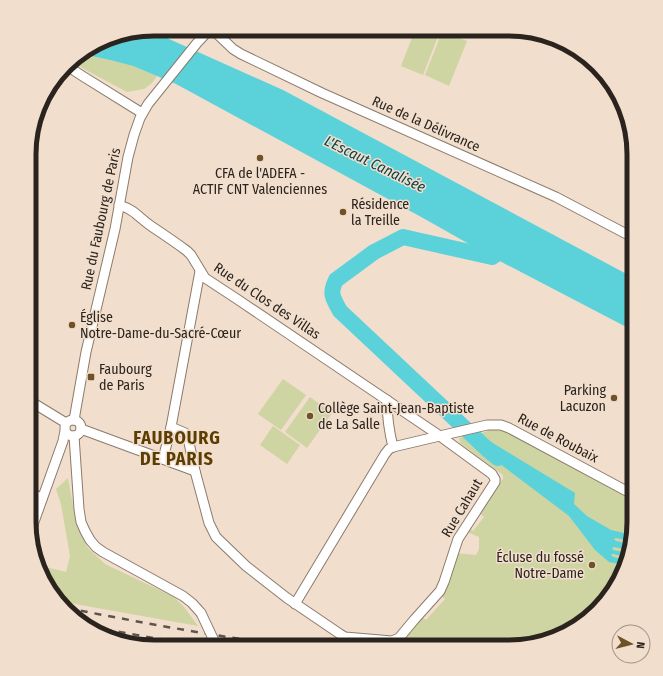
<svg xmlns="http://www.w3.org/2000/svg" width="663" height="676" font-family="'Fira Sans Condensed',sans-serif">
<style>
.green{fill:#ced4a2}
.water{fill:#5bd2da}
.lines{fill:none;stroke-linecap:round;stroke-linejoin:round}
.river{stroke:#5bd2da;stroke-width:16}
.street-casing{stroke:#8c7b6c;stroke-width:11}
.street{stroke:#fff;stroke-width:9}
.rail{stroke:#5e544b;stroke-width:2.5;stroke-dasharray:7 7;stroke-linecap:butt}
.street-bridge-casing{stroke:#8c7b6c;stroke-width:11;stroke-linecap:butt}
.street-bridge{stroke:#fff;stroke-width:9}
.poi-dot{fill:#6f5225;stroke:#f1decd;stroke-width:1.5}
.labels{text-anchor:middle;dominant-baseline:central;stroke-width:3;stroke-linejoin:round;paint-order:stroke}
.street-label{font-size:14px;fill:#2b241e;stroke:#f1decd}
.poi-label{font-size:14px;fill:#2b241e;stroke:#f1decd;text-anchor:start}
.water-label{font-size:15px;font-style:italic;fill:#0c4347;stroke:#f1decd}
.district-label{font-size:18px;font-weight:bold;letter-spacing:1px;fill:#5c3d02;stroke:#f1decd}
.rim{fill:none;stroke:#2b241e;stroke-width:5}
</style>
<rect width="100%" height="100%" fill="#f1decd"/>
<!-- green -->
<g class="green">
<path d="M415,30H437L440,31L423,75L401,66Z"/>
<path d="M442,32L467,41L449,86L425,75Z"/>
<path d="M82,54L110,60L133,66L157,76L152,83L144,89L127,92L84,69L72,60Z"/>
<path d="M283,379L306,395L281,430L258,414Z"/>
<path d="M310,397L332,413L307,448L285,432Z"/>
<path d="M273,426L300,445L287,464L260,445Z"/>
<path d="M490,429L498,430L506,432L634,499V530L621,577L585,621L549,640L539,642H427V645L395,646L421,616L426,620L445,599L440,595L455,553L476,555L479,549V537L465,531L468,528L473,531L484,517L479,513L497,485L503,479V475L460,443L459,438L485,432Z"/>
<path d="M68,478L77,527L88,548L105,564L174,597L184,607L198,626L58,601L55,598L37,565L66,572L70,556L61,504L56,489Z"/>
</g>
<!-- water -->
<g class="water">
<path d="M149,30L283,90L634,278V331L492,257L423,218L176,84L133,66L110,60L82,54L114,36Z"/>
<path d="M474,434H477L481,439L488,440L575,493L574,504L587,516L611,530L632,535L631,541L616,538L614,539L616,541L630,544L628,550L614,547L612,548L613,550L628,553L626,557L613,554H611L613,557L626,560L624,565L609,562L595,550L569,516L487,454L479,441Z"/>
</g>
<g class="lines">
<!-- river -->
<path class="river" d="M498,458L487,449L340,311C333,298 329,294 336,280L374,252L403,237L492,257L510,245"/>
<!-- street casing -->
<g class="street-casing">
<g id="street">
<path d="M212,29L233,49L241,54L322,93L556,197L634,238"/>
<path d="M67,66L84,77L142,113"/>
<path d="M119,205C135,210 138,217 151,226C163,234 175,242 187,251L191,255L205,278L237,299L440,436L492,474L495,479V482L458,539L444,582L440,591L414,620L399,638L392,641L345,637L340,634L287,598L246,566L216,537L209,523L195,471L188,438L185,433L171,427"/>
<path d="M387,400C387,416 389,431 393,447L431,438L487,425H501L509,428L634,495"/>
<path d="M30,401L66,423"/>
<circle cx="73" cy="428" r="8"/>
<path d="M74,420L86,352L115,229L128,157L134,135L140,118L148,104L197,43L210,29"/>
<path d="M81,429L195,471"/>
<path d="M74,436L79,509L81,522L85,531L90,540L96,547L103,552L183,596L192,603L201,613"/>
<path d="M163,459L171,427L200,271"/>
<path d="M29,491L42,499"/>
<path d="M30,533L63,441L65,431"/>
<path d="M295,604L385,454L389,449L393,447"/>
</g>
</g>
<!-- street -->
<use href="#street" class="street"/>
<!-- rail -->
<g class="rail">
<path d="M67,608C143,623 220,637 296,647"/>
<path d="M91,627L205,647"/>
</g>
<!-- street-bridge casing -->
<g class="street-bridge-casing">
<path id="street-bridge" d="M201,613L217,647"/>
</g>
<!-- street-bridge -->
<use href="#street-bridge" class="street-bridge"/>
</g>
<!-- markers -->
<g class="poi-dot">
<circle cx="260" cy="158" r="4"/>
<circle cx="343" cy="212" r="4"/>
<circle cx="72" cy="325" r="4"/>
<rect x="87" y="373" width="8" height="8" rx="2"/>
<circle cx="614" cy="398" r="4"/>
<circle cx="310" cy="416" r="4"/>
<circle cx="592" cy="565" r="4"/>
</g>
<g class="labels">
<!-- street labels -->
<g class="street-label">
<text transform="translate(426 124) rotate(24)">Rue de la Délivrance</text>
<text transform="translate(101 219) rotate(-78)">Rue du Faubourg de Paris</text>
<text transform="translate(267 301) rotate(34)">Rue du Clos des Villas</text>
<text transform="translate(558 438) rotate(28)">Rue de Roubaix</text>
<text transform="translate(462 508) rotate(-59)">Rue Cahaut</text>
</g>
<!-- poi labels -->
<g class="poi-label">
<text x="260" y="173" text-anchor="middle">CFA de l'ADEFA -<tspan x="260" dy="16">ACTIF CNT Valenciennes</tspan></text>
<text x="351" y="204">Résidence<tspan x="351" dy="16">la Treille</tspan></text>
<text x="80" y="317">Église<tspan x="80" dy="16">Notre-Dame-du-Sacré-Cœur</tspan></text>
<text x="99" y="369">Faubourg<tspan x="99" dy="16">de Paris</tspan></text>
<text x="606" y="390" text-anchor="end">Parking<tspan x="606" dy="16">Lacuzon</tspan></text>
<text x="318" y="408">Collège Saint-Jean-Baptiste<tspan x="318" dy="16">de La Salle</tspan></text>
<text x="584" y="557" text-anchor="end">Écluse du fossé<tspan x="584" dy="16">Notre-Dame</tspan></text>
</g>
<!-- water labels -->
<g class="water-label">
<text transform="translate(375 164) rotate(26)">L'Escaut Canalisée</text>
</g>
<!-- district labels -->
<g class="district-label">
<text x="177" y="438">FAUBOURG<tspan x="177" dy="21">DE PARIS</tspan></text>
</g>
</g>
<!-- crop -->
<path d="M0 0H663V676H0ZM154 36H509A118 118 0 0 1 627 154V522A118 118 0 0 1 509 640H154A118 118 0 0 1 36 522V154A118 118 0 0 1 154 36Z" fill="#f1decd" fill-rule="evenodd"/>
<path class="rim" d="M154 36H509A118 118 0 0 1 627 154V522A118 118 0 0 1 509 640H154A118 118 0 0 1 36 522V154A118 118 0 0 1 154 36Z"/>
<!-- north arrow -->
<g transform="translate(631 644) rotate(97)"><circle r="19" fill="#f1decd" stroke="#a29487"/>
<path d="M0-3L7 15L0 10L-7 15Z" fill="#6f5225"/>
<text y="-6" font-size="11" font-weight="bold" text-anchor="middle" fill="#2b241e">N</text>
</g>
</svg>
